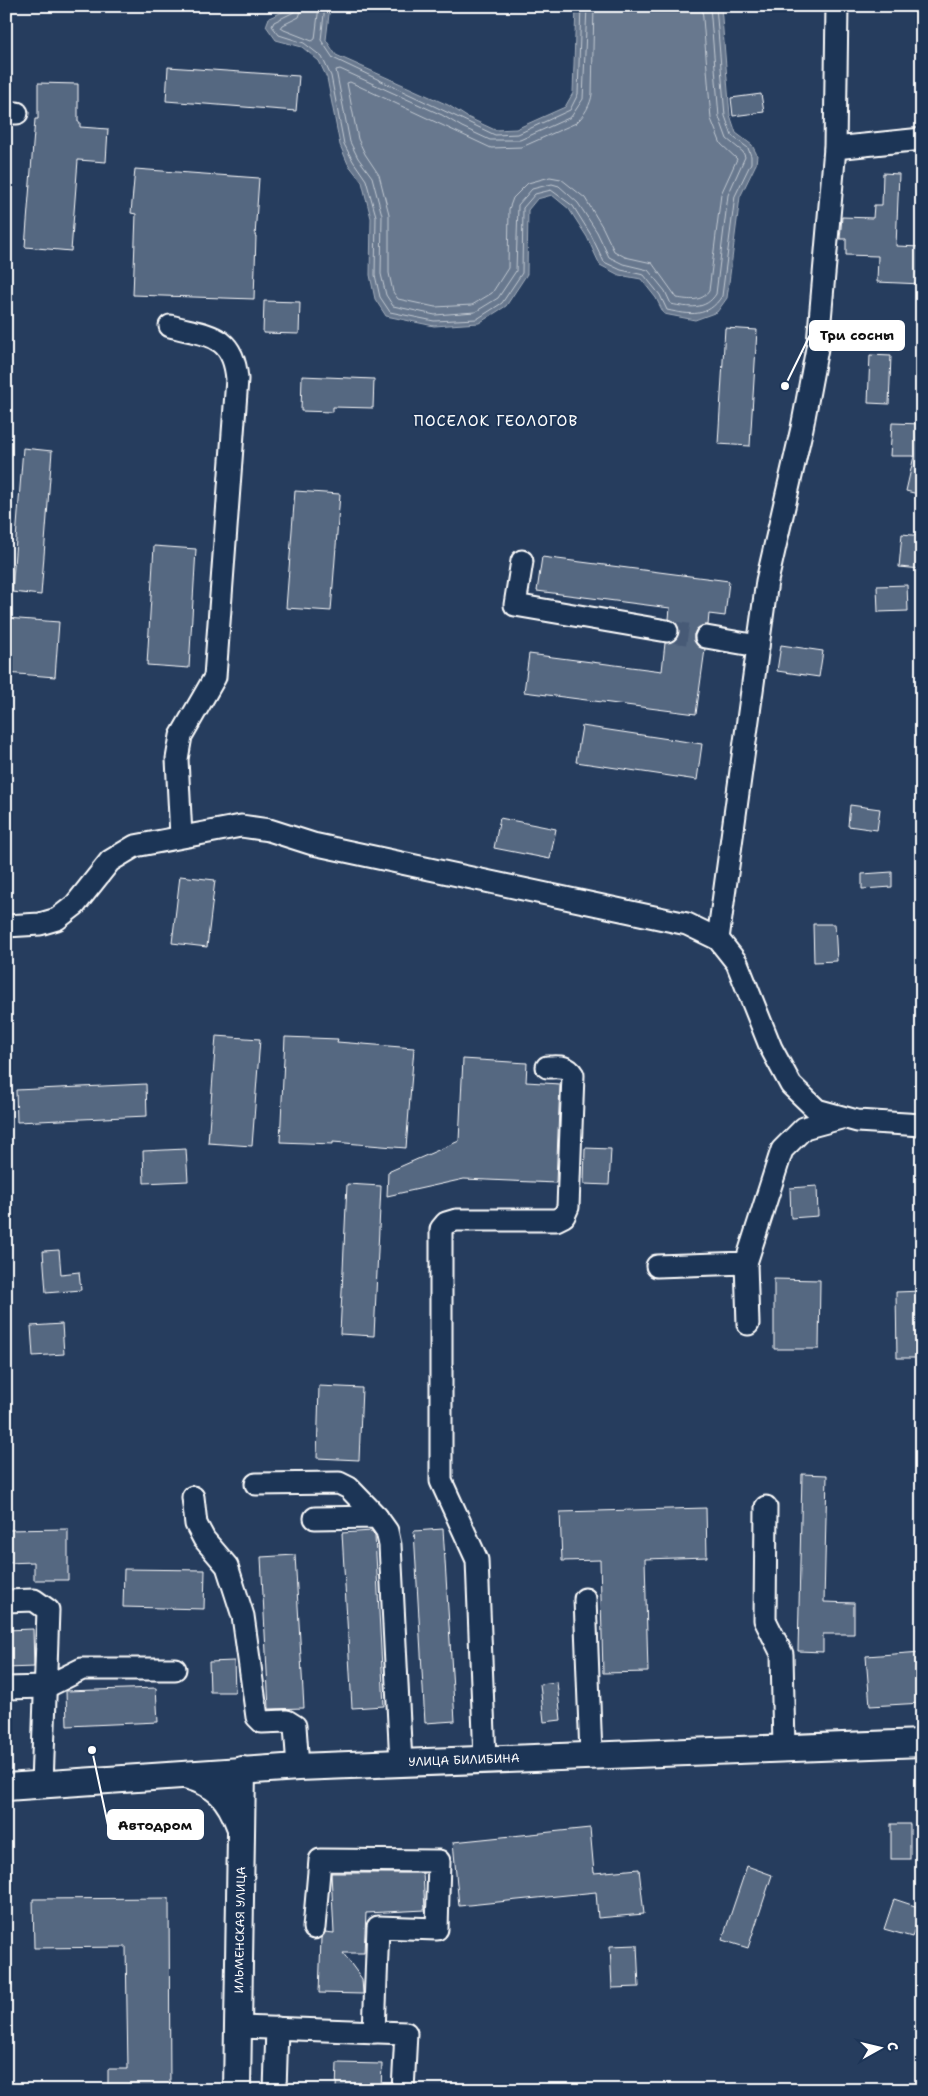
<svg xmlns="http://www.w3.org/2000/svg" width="928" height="2096" font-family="'Shantell Sans',sans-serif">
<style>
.water{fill:#67788e;stroke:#a4aebb}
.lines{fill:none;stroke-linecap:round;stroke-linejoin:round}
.shore{stroke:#c2c9d2;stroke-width:1}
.building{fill:#556781;stroke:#fff}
.minor-tunnel{stroke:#475a76;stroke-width:21;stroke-dasharray:21 11;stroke-linecap:butt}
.minor-casing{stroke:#fff;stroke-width:25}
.major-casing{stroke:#fff;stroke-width:30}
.minor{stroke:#1d3557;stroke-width:21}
.major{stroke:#1d3557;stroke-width:26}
.labels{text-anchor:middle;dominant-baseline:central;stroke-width:4;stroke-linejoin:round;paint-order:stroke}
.street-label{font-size:12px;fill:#fff;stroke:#1d3557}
.quarter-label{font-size:15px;letter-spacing:1px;fill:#fff;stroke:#1d3557}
.leader{fill:none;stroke:#fff;stroke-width:2}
.callout-dot{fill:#fff;stroke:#1d3557;stroke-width:2}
.callout{fill:#fff;stroke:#fff;stroke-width:2}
.callout-label{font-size:14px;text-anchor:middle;font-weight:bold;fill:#111}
</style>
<rect width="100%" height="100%" fill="#263d5e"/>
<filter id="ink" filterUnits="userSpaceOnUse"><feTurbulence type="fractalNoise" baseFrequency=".02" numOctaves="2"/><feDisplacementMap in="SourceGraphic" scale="10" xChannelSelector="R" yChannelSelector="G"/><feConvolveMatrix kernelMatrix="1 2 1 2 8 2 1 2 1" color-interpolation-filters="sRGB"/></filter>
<g filter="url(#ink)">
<!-- water -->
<path class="water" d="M296,6H330L326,40L336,55L448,105L467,117L495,130L516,129L565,107L573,93L576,6H721L730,115L736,133L752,145L757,155L756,164L740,197L727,298L717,312L695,320L664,314L656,298L641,279L619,275L600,265L587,237L569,209L552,195L537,199L528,210L527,274L506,306L479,323L434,326L386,316L375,299L370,275L371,218L362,182L348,164L340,145L327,78L319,61L302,47L276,40L266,26L269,18Z"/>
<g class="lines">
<!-- shore -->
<g class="shore">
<path d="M296,6L294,12L274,22L272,26L279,35L304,43L322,57L331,76L344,144L353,161L366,180L376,216L375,275L380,297L390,312L434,321L477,319L502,303L522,273L523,208L535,194L551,190L573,206L591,235L604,262L621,270L644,275L660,295L667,310C690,315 708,318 722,296L735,196L751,163V156L748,148L732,136L725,116L716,6"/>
<path d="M303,6L299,17L283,25L281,28L284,30L312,41L315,39L319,6"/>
<path d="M325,6L321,40L333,58L495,135L518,134L570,110L578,94L581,6"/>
<path d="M587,6L583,99L571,117L520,140H490L462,127L442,115L340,69L336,70L350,142L358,158L372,177L382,215L381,274L386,295L393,306L435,315L475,312L498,298L516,271L518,205L532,189L552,184L559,186L578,203L597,232L609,257L623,264L648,270L665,291L671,304C689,308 706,310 716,294L728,195L745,157L743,152L727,139L719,117L710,6"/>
<path d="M594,6L592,94C591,104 584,116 576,123L522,147L491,148L350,82L347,83L358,139L365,154L379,175L389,214V273L393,292L398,299L435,307L472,305L492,293L508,268L509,209L513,198L528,183L550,177L561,179L585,198L603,228L614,251L625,257L652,263L677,298C689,300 702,302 709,291L721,194L737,159L721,144L711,119L702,6"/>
</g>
</g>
<!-- building -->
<g class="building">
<path d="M168,67L299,76L296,111L166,101Z"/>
<path d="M38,83L78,84V122H80V127L108,129L106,162L78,160L71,251L25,247L35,119H38Z"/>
<path d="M761,94L764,112L733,116L731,98Z"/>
<path d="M135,169L259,178L255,236H256L254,299L133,295L136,214L131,213Z"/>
<path d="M883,173L899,174L896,246L922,247V284L877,282L878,256L846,255V239H840L842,217L873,218L874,205H882Z"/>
<path d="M264,301L300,302L299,334L263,333Z"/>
<path d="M725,328L757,330L750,446L718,444Z"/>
<path d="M870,355L891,356L889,404L868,403Z"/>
<path d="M302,376L374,379L373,408L333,407V412L301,411Z"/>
<path d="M892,423L922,424V495L906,491L914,456H890Z"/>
<path d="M23,448L52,451L41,595L12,592Z"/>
<path d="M295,491L340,494L331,611L286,608Z"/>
<path d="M902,534L922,536V569L899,567Z"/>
<path d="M154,546L196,549L189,668L147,665Z"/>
<path d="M542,557L729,581L725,616L709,614L708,625L701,626L694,634V641L698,646L705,649L696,714L524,692L529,654L662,671L665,643L676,639L679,633L675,622L669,619L670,608L537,591Z"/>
<path d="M907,585L908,611L878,612L877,586Z"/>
<path d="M6,618L59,622L55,677L6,673Z"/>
<path d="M781,645L823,651L819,677L777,671Z"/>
<path d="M582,726L702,744L697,780L576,762Z"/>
<path d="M850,805L880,809L877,830L848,826Z"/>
<path d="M500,818L556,829L550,859L494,848Z"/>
<path d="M892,872V887L862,889V874Z"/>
<path d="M180,876L215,880L207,947L172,943Z"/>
<path d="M813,924H835L837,961L814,962Z"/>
<path d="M216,1036L260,1039L252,1146L208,1143Z"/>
<path d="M285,1037L338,1039L337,1042L414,1048L406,1148L333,1142V1144L280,1142Z"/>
<path d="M463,1059L527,1063L526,1082L560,1084L556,1183L464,1179L387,1196L388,1172L459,1141Z"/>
<path d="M146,1084L147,1116L17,1122L16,1090Z"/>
<path d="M585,1148L611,1149L609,1185L584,1184Z"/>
<path d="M186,1149L188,1181L144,1183L143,1151Z"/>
<path d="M347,1184L381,1186L374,1336L340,1334Z"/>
<path d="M817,1186L818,1216L791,1218L790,1188Z"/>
<path d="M59,1250L61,1274L79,1272L81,1290L46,1293L43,1251Z"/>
<path d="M774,1279L820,1280L819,1349H774Z"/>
<path d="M922,1291V1358H897L896,1292Z"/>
<path d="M62,1324L64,1354L33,1356L31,1326Z"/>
<path d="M319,1386L362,1388L359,1460L317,1458Z"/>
<path d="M802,1474L827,1475L824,1602L854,1603V1634H823V1652L798,1651Z"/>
<path d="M706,1508L707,1557L645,1559L648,1672L603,1673L600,1560L562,1561L560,1512Z"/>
<path d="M68,1529V1580H34V1562L6,1563V1530Z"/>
<path d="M443,1529L455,1721L425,1723L414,1531Z"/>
<path d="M372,1531L375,1536L384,1706L352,1708L342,1533Z"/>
<path d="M295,1555L304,1708L269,1709L261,1557Z"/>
<path d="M124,1569L205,1570L204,1609L123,1607Z"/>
<path d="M33,1629L34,1667L6,1668V1630Z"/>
<path d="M922,1652V1703L870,1706L866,1656Z"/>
<path d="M234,1661L235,1692H210L209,1662Z"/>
<path d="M557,1682L561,1720L544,1722L540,1684Z"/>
<path d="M156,1688L158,1722L67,1726L66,1691Z"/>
<rect x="891" y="1824" width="19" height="35"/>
<path d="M590,1828L594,1873L639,1869L644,1914L598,1918L596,1892L459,1906L453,1842Z"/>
<path d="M747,1866L772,1875L748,1948L722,1940Z"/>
<path d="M331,1873H423L425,1910L366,1913L364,1953H343L362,1979L363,1994L319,1993L321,1938L325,1932L334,1933Z"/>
<path d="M169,1898L170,2090H108V2069H128L126,1947L34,1948L33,1899Z"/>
<path d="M894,1899L921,1908L912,1937L884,1929Z"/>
<path d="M637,1945L639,1987L612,1988L610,1946Z"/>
<path d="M337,2063L382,2064L381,2090H336Z"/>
</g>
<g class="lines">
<!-- minor-tunnel -->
<path class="minor-tunnel" d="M667,631L706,637"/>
<!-- minor casing -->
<g class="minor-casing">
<g id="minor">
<path d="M6,113H17"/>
<path d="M835,148L922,139"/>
<path d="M170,326C208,336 233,333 237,379L215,677L181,736L177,759L181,836"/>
<path d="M522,561L515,605L667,631"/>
<path d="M706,637L758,646"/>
<path d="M6,926L40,924L57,919L75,905L110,861L135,846L241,826L269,830L313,844L687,924L718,939L737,963L771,1048L791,1085L817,1110L857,1121L922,1125"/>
<path d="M718,939L767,581L802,428L818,343L835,148L837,6"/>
<path d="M746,1263L748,1324"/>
<path d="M657,1266L746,1263L782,1150L804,1128L841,1118"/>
<path d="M256,1484L339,1483L349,1488L377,1517"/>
<path d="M193,1497L196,1524L204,1539L227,1566L243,1616L257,1717L262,1722L287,1721L295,1726L298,1767"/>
<path d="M766,1507L765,1620L782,1654L784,1748"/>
<path d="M315,1518L377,1517L387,1531L390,1545L401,1763"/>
<path d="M585,1599L591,1755"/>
<path d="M6,1601L34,1600L48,1610L42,1785"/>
<path d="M6,1688L46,1687L82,1669H175"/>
<path d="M485,1759L477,1560L441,1481V1229L446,1223L456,1220H556L564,1216L568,1207L573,1075C567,1065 558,1067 547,1067"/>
<path d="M314,1928L320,1860L439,1861L437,1929L378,1927L374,2032"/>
<path d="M238,2027L406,2033L403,2090"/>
<path d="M275,2090L277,2028"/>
</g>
</g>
<!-- major casing -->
<g class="major-casing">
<g id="major">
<path d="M186,1775C217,1784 229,1796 240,1826"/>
<path d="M6,1787L298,1767L922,1743"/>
<path d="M237,2090L242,1770"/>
</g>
</g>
<!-- minor -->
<use href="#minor" class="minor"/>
<!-- major -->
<use href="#major" class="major"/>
</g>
</g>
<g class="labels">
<!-- street labels -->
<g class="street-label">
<text transform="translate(464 1760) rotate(-2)">УЛИЦА БИЛИБИНА</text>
<text transform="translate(240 1930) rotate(-89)">ИЛЬМЕНСКАЯ УЛИЦА</text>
</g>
<!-- quarter labels -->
<g class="quarter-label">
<text x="496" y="421">ПОСЕЛОК ГЕОЛОГОВ</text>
</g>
</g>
<!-- callouts -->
<path class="leader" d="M785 386L810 335M92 1750L108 1825"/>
<g class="callout-dot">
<circle cx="785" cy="386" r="5"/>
<circle cx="92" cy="1750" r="5"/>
</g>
<g class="callout">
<rect x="810" y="321" width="94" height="29" rx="5"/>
<rect x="108" y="1810" width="95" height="29" rx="5"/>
</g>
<g class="callout-label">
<text x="857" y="340">Три сосны</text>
<text x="155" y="1830">Автодром</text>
</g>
<!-- margin -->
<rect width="928" height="2096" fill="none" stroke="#1d3557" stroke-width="25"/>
<rect x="12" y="12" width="903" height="2071" fill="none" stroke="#fff" stroke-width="2" filter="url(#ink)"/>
<!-- north arrow -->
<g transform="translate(880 2048) rotate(82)" stroke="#1d3557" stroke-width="4" paint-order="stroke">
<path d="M0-4L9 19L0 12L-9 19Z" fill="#ffffff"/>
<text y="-8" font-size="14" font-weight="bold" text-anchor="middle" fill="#ffffff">С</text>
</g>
</svg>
